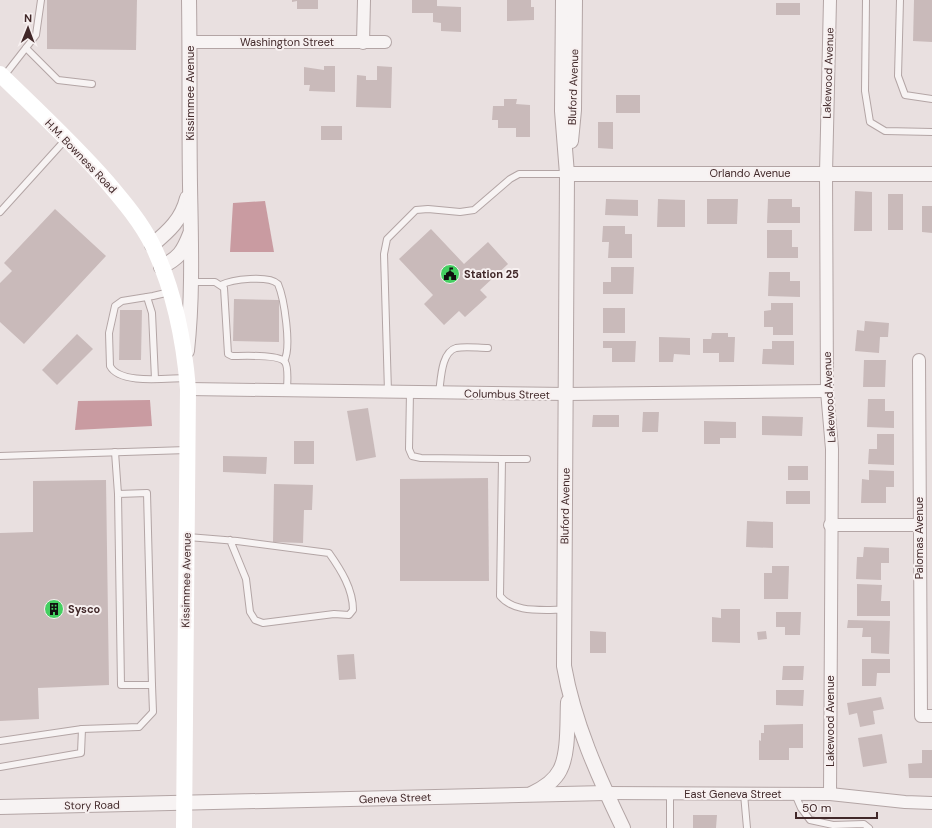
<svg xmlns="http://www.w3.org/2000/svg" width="932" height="828" font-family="'DM Sans',sans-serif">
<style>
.water{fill:#c99ba1}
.building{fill:#c9baba}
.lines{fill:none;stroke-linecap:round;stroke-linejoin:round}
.service-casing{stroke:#b3a5a5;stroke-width:8}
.minor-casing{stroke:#b3a5a5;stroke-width:14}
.tertiary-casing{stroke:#b3a5a5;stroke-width:16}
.service{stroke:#f7f3f3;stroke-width:6}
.minor{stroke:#f7f3f3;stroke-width:12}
.tertiary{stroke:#f7f3f3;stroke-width:14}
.secondary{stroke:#fff;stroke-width:16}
.labels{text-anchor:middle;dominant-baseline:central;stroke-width:4;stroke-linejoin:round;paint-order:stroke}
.street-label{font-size:11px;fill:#412829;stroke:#f7f0f0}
.poi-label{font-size:11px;font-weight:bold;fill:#412829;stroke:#f7f0f0;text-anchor:start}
</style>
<rect width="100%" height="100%" fill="#e9e0e0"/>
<!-- water -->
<g class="water">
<path d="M265,201L274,252H230L233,203Z"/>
<path d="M150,400L152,426L75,430L78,401Z"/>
</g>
<!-- building -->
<g class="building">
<path d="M47,0H137L136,50L47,49Z"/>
<path d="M292,0H318V9H297V1L292,2Z"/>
<path d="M412,0H437V6L461,7V32L441,31V23L433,22V13H412Z"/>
<path d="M507,0H531V7H534V20L507,21Z"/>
<path d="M914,0H932V42L913,41Z"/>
<rect x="776" y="3" width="24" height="12"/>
<path d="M324,66H335V92L309,91L310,85H304V67L324,70Z"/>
<path d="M377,66L392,67L391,108L356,107L357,75L366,76V80H377Z"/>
<rect x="616" y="95" width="24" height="18"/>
<path d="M504,99H517L516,104L530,105V137H516V128H498V120H492L493,106H504Z"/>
<path d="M598,122H613V149L598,148Z"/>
<rect x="321" y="126" width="21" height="14"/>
<path d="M855,191L872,192V231H854Z"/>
<rect x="888" y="194" width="15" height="36"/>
<path d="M606,199L638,200V216L605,215Z"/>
<path d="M658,199L685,200V227H657Z"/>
<path d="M707,199H738L737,224H707Z"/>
<path d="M768,199H792V207H800V223H767Z"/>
<path d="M922,206H932V233L922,232Z"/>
<path d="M55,209L106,256L24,344L0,322V283L12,271L4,263Z"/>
<path d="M603,226H625V234H632V258H608L609,242H602Z"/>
<path d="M431,229L464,264L488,242L508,264L480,290L487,297L465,317L459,311L444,325L424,304L433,295L399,259Z"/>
<path d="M767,230H792V247H798V258H767Z"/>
<path d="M611,267H634L633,294H603V282H611Z"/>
<path d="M769,272H790V281H800V297L768,296Z"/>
<path d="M234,299L279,300V342L233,341Z"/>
<path d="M771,303H793V335H773V327H764V311L771,310Z"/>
<rect x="603" y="308" width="22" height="25"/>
<path d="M120,310H142L141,360H119Z"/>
<path d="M865,321L889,323L888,337H880L879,353L855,351L857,330L864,331Z"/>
<path d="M712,333H728V337H735L734,362H719V353H703V339H711Z"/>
<path d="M77,334L93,349L57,385L42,370Z"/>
<path d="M659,337L690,338V355L674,354L673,362H659Z"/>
<path d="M603,341H636L635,362H612V348H603Z"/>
<path d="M772,341H794V365L762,364L763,349H772Z"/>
<path d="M864,360H886L885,387H863Z"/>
<path d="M868,399H885V411H894V428L867,427Z"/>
<path d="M368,408L376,457L356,461L347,411Z"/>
<path d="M643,412H659L658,432H642Z"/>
<path d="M593,415H619V427H592Z"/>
<path d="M762,416L803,417L802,436L762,435Z"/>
<path d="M704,421L736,422V438H720V444H704Z"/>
<path d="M877,434H894V465L868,464L869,449H877Z"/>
<rect x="294" y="441" width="20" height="23"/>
<path d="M223,456L267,457L266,474L223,472Z"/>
<rect x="788" y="466" width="20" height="14"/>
<path d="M869,470L894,471V487H886V503H861L862,479L869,480Z"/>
<path d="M488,478L489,581H400V479Z"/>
<path d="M106,480L109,685L38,688L39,719L0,721V533L33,532V481Z"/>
<path d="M274,484L313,485L312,510H304L303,543L273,542Z"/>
<rect x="786" y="491" width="24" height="13"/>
<path d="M747,521L773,522V548L746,547Z"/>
<path d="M864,547L889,548V563H881V580L856,579L857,557H863Z"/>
<path d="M772,566H789L788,599H764V573H772Z"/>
<path d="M857,584L882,585L881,601H890V616H857Z"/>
<path d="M721,609H740V643L712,642V617L721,618Z"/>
<path d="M776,612H801L800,635H785V627H776Z"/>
<path d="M848,620L890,621L889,654L871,653V637H862L863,628H847Z"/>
<path d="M590,631L606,632V653H590Z"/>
<path d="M766,631L767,639L758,640L757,632Z"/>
<path d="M354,654L356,679L339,680L337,655Z"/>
<path d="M862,659H890V673H877L876,686H862Z"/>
<path d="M783,666H804L803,680H782Z"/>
<path d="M776,690H804L803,706L776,705Z"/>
<path d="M881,697L884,709L873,711L875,724L860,727L857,713L849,715L847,703Z"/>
<path d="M803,724V748H789V760H759V740L761,741V733H764V725Z"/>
<path d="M882,734L887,763L863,767L858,738Z"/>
<path d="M922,750H932V778H909L908,764L922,763Z"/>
<path d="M693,815H717L716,828H693Z"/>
</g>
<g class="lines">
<!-- service casing -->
<g class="service-casing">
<g id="service">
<path d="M866,0L865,91L870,122L885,131L932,132"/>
<path d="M900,0L898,76L905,95L932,99"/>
<path d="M26,48L58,80L92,84"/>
<path d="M4,76L36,35L41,0"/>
<path d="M0,212L66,139"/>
<path d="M191,282H215L224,288L228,354L232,356C242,356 279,354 285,362C289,368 287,383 287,390"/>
<path d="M221,285C232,279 269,275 278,284C284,298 292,348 284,361"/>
<path d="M170,292L153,296L122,301L115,306L109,333L110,366C120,385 167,378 186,378"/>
<path d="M147,297L152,313L155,379"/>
<path d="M388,392L384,254L387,239L416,210L428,209L460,212L474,210L510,179L519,174H567"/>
<path d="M410,392L409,449L412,456L421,458L502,459L500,596C515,614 543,609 564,610"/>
<path d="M439,393C441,380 441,352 456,348C466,346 478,348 488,348"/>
<path d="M115,452L118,494L147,493L152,685H121L118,494"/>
<path d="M0,456L187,450"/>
<path d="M502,459H527"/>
<path d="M188,537L237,541L329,553C341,570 353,589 353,610L349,615L334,614L263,623L255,620L250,612L246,579L230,540"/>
<path d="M0,741L82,729L139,727L153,712L152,685"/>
<path d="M0,767L81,753L82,729"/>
<path d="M744,794L747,828"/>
<path d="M795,794L801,808L810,820L833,825L864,824L869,828"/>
<path d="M670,828V794"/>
</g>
</g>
<!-- minor casing -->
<g class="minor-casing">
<g id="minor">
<path d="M190,42H385"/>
<path d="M363,43L364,0"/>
<path d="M919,360L921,716H932"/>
<path d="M188,389L567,394L827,391"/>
<path d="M830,525H919"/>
<path d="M606,793L830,794L905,802L932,803"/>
<path d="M830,794L832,449L827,391L826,173L830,0"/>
</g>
</g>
<!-- tertiary casing -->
<g class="tertiary-casing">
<g id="tertiary">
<path d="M563,0L562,111L567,174L564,666C574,723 598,776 623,828"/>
<path d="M571,141L574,110L575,0"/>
<path d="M567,174H932"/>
<path d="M152,245C169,231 182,219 187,198"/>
<path d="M161,267C179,258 183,252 190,234"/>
<path d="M187,351C193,296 191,241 190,185C189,123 190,62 189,0"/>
<path d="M531,794C542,789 554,782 560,770C569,753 567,721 568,702"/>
<path d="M0,807L606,793"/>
</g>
</g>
<!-- service -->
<use href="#service" class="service"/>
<!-- minor -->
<use href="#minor" class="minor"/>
<!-- tertiary -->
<use href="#tertiary" class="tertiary"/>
<!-- secondary -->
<path class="secondary" d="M0,74C36,109 74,144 107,182C124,202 141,222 153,246C174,290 184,340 188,389L184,828"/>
</g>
<!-- icons -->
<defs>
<g id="civic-disc" transform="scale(1)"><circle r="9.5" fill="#44cf61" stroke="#f7f0f0"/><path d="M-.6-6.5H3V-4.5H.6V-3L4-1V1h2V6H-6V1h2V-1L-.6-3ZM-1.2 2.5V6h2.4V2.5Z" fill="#111"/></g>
<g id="building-disc" transform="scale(1)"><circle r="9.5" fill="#44cf61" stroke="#f7f0f0"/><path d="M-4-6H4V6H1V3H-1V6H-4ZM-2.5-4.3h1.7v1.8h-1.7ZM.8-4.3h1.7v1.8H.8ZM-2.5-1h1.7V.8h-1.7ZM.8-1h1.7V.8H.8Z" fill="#111"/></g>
</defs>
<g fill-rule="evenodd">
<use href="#civic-disc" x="450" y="274"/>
<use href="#building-disc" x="54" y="609"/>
</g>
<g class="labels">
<!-- street labels -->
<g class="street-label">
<text x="287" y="42">Washington Street</text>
<text transform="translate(828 73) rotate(-88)">Lakewood Avenue</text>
<text transform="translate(573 87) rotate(-88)">Bluford Avenue</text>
<text transform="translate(190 93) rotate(-90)">Kissimmee Avenue</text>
<text transform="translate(81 156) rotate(46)">H.M. Bowness Road</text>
<text x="750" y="173">Orlando Avenue</text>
<text transform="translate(507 394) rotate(1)">Columbus Street</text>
<text transform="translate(829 397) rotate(-93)">Lakewood Avenue</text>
<text transform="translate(565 506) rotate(-89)">Bluford Avenue</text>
<text transform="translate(919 538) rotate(-90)">Palomas Avenue</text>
<text transform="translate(186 580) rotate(-89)">Kissimmee Avenue</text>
<text transform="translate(830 721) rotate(-90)">Lakewood Avenue</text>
<text x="733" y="794">East Geneva Street</text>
<text transform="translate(395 798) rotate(-2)">Geneva Street</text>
<text transform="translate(92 805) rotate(-1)">Story Road</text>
</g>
<!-- poi labels -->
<g class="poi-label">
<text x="464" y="274">Station 25</text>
<text x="68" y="609">Sysco</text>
</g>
</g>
<!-- north arrow -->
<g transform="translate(28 28) rotate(1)" stroke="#f7f0f0" stroke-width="3" paint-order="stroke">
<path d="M0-3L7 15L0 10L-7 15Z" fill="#412829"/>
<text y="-6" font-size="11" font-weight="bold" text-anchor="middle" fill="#412829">N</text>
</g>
<!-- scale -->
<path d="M796 812v6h81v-6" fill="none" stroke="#412829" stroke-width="2"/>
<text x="802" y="812" font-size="12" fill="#412829" stroke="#f7f0f0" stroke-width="3" paint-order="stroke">50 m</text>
</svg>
